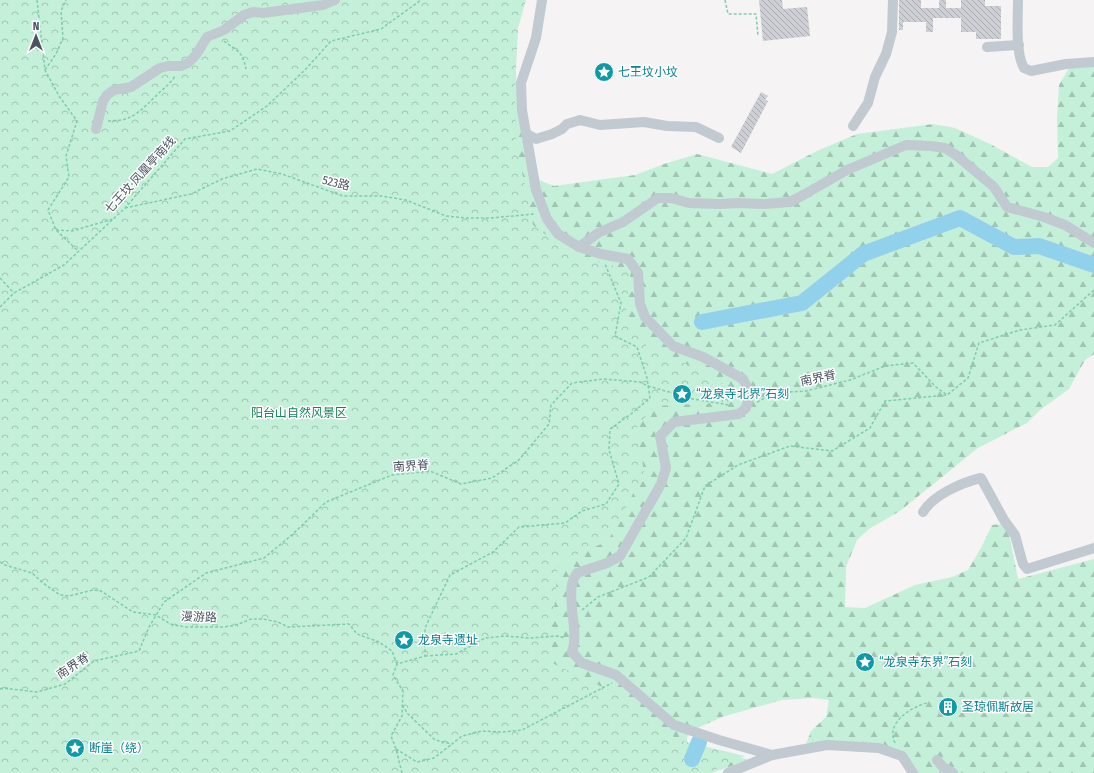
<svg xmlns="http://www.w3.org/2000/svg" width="1094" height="773" font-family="'Fira Sans Condensed','Noto Sans SC',sans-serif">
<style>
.forest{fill:url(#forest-firs)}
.park{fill:url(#park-crowns)}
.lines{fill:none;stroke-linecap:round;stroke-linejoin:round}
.river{stroke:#92d1ec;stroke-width:16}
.building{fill:url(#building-back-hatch)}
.path{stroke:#7ccead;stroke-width:1.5;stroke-dasharray:3 2;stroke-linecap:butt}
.minor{stroke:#c1c9d1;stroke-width:10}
.labels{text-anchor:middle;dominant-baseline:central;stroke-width:3;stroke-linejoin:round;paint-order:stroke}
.culture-label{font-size:12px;fill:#0d838f;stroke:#fff;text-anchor:start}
.street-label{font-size:12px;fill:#4a5460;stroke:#fff}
.park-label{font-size:12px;fill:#198358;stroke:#fff}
</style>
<defs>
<pattern id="forest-firs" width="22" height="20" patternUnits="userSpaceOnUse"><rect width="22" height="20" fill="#c4f0d9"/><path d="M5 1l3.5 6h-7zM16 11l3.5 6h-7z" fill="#a1c5b3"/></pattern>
<pattern id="park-crowns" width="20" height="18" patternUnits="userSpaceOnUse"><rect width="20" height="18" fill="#c4f0d9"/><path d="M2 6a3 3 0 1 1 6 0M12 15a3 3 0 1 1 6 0" fill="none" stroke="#a1c5b3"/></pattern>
<pattern id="building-back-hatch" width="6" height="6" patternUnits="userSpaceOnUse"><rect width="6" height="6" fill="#cdcfd5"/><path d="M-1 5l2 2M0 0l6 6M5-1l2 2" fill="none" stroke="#a8abb0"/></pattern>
</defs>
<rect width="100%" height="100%" fill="#f5f3f3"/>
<!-- forest -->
<path class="forest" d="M0,0L513,46L516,72L518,113L534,178L554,186L635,175L664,164L697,154L772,174L817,151L857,134L933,124L955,128L990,144L1032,167H1048L1058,158L1057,119L1059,85L1069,68L1094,62V354L1085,360L1069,389L1040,410L1027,423L978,448L900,511L869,529L857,540L846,567L845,607L865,608L915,585L952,577L968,570L982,546L992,525L1002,524L1009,533L1018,579L1094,559V773H919L910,761L892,749L805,747L811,731L826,717L829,700L814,698L782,700L722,717L693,730L687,737V744L750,760L711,773H0Z"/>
<!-- park -->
<path class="park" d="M0,0H526L518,28L515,89L516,143L533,225L574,256L631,270L626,312L648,349L684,363L735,390L734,402L655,406L637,427L644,473L608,541L558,563L550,662L619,695L678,740L745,756L707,773H0Z"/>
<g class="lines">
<!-- river -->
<g class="river">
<path d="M702,322L802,303L863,254L960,218L1014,247L1039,246L1094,265"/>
<path d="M692,759L699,742"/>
</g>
</g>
<!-- building -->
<g class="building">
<path d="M759,0H782L783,9L807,7L810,36L763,41Z"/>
<path d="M899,0H921V8H939V0H946V8H961V0H985V6H1001V39H976V32H961V18H933V32H926V22H903V30H899Z"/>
<path d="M761,92L768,96L765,100L768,101L741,153L731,147Z"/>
<path d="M941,700L953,702L951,716L938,714Z"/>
</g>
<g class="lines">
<!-- path -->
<g class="path">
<path d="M37,0L45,70L59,96L77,121L66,156L69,177L48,210L56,230L78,251"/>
<path d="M725,0L728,14H756L758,36"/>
<path d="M224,41C238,52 242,50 246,69"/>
<path d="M45,70L56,54L63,38L61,11L66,0"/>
<path d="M108,121C133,122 142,109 158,94C164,88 171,83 175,76"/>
<path d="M125,208L191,194L222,179L257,169L282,174L343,196H381L406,200L446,216L467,218H491L534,214"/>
<path d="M56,230L72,231L113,219"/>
<path d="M0,278L14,293"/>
<path d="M0,307L14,293L64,265L125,208L185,139L230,131L267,106L305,70L331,41L381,29L421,0"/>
<path d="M757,402L774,393L806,391L850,380L885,366L913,363L936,387L947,395"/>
<path d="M0,562L5,565L32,573L43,583L60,595L69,596L93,590L101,591L133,612L156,615L170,624L185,627H223L236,625L251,619H263L278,622L288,627L349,624L357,634L379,642L392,651L397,664"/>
<path d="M582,610L598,597L649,577L686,538L705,486L738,465L790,446L832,451L870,428L885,401L947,395L968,378L979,343L1020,330L1055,325L1094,290"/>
<path d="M425,656L456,654L485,638L505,636L530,638L558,636L565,638"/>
<path d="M0,689L3,688L37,692L65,684L94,661L139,651L149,627L164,602L206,573L264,558L293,534L326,502L392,475L430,471L461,484L492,478L519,460L549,424L551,405L572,383L603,379L640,382L648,386L693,399L729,405"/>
<path d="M402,705L408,714L435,740L452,744L462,736L482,731L503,732L522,730L612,683"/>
<path d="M895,743C885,723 911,707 927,703"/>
<path d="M396,749L417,762L434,758L452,744"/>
<path d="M402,773L396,749L391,736L402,716L403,691L393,675L397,664L425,656V628L450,575L493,552L519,527L565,523L582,511L606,504L619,484L609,450L610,429L631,414L650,398L647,378L637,347L615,336L621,303L605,264"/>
</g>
<!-- minor -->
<g class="minor">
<path d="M542,0L536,38L521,83L522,110L536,190L547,219L558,234L579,247L601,254L628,259L638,273L640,304L645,317L673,346L703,357L743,379L750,393L746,408L739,414L674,422L660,436L666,468L661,484L620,556L607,563L577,573C575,576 573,580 572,584C568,607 579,631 572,652L582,663L616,675L674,725L719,740L772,755L827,745L879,748L902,756L913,773"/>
<path d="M1018,0C1018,19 1015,52 1024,68L1031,71L1066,64L1094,62"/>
<path d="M987,47L1019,45"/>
<path d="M853,126L868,103L875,77L886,54L892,32L893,0"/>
<path d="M96,129L103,101L107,95L114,90L131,87L160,68L168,66H181L188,63L196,55L207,37L224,30L244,15L253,12L263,13L323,5L335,0"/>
<path d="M527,134L536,139L552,134L562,129L567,124L580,120L600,125L644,122L667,126L696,127L719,138"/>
<path d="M579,247L598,233L623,222L658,198H671L689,203L720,204L738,203L764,204L790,202L805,194L847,170L906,145L931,146L945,148L956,155L994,187L1007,207L1044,217L1065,225L1094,243"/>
<path d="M923,512C933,495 963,482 981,478L1004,520L1015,535L1023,564L1027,569L1094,548"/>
<path d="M937,760L943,767L953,773"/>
<path d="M728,773L772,755"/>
</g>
</g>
<!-- icons -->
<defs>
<g id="sight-disc" transform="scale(1)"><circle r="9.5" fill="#0f9aa8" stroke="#fff"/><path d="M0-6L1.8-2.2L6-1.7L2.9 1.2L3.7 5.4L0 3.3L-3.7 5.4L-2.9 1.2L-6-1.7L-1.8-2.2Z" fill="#fff"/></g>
<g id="building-disc" transform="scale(1)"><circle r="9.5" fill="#0f9aa8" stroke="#fff"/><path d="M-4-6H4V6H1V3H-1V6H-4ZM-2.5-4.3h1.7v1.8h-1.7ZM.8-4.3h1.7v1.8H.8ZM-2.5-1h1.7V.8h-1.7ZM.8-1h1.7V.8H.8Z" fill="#fff"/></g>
</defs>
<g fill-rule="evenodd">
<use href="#sight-disc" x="604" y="72"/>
<use href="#sight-disc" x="682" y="394"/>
<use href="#sight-disc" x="404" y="640"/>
<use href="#sight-disc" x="865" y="662"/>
<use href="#building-disc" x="948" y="707"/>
<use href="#sight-disc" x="75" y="748"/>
</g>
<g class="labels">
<!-- culture labels -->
<g class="culture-label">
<text x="618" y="72">七王坟小坟</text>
<text x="696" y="394">“龙泉寺北界”石刻</text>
<text x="418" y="640">龙泉寺遗址</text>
<text x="879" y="662">“龙泉寺东界”石刻</text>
<text x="962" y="707">圣琼佩斯故居</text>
<text x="89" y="748">断崖（绕）</text>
</g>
<!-- street labels -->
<g class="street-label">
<text transform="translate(140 175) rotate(-48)">七王坟·凤凰亭南线</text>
<text transform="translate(336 183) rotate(14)">523路</text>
<text transform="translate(818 378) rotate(-12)">南界脊</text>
<text transform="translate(411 466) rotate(-4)">南界脊</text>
<text transform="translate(199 617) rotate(2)">漫游路</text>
<text transform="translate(73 666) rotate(-33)">南界脊</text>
</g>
<!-- park labels -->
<g class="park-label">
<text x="299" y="413">阳台山自然风景区</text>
</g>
</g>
<!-- north arrow -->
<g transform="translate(36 36)" stroke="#ffffff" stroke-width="3" paint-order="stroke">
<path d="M0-3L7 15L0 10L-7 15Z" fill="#4a5460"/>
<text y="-6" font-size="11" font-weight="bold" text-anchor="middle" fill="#4a5460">N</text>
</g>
</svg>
